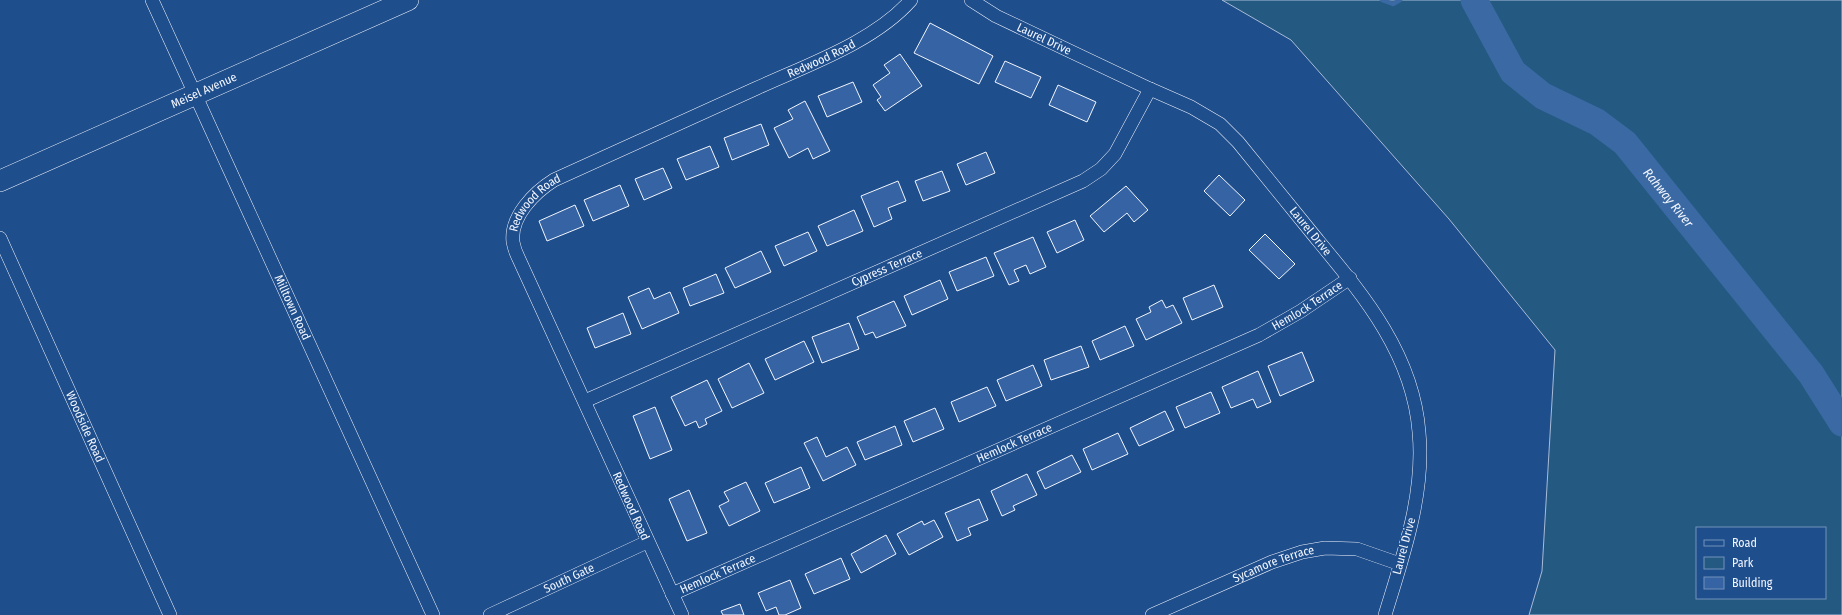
<svg xmlns="http://www.w3.org/2000/svg" width="1842" height="615" font-family="'Fira Sans Condensed',sans-serif">
<style>
.green{fill:#245a82;stroke:#a8bbd7;fill-rule:evenodd}
.lines{fill:none;stroke-linecap:round;stroke-linejoin:round}
.stream{stroke:#3b69a3;stroke-width:4.5}
.river{stroke:#3b69a3;stroke-width:27}
.building{fill:#3563a3;stroke:#f2f6ff}
.street-casing{stroke:#f2f6ff;stroke-width:14}
.primary-casing{stroke:#f2f6ff;stroke-width:22}
.street{stroke:#1f4e8c;stroke-width:13}
.primary{stroke:#1f4e8c;stroke-width:21}
.labels{text-anchor:middle;dominant-baseline:central;stroke-width:3;stroke-linejoin:round;paint-order:stroke}
.street-label{font-size:12px;fill:#f2f6ff;stroke:#1f4e8c}
.water-label{font-size:13px;font-style:italic;fill:#f2f6ff;stroke:#1f4e8c}
</style>
<rect width="100%" height="100%" fill="#1f4e8c"/>
<!-- green -->
<path class="green" d="M1222,0H1842V615H1529L1542,571L1555,350L1449,219L1291,40ZM1697,528H1825V598H1697Z"/>
<g class="lines">
<!-- stream -->
<path class="stream" d="M1382,0L1393,4L1400,0"/>
<!-- river -->
<path class="river" id="s1" d="M1474,0L1513,72L1543,96L1597,122L1625,143L1811,374L1842,423"/>
</g>
<!-- building -->
<g class="building">
<path d="M930,23L993,56L979,84L914,53Z"/>
<path d="M900,54L922,86L885,111L877,100L881,97L873,85L890,73L884,65Z"/>
<path d="M1005,61L1041,77L1031,98L995,82Z"/>
<path d="M853,82L862,102L827,117L818,96Z"/>
<path d="M1058,85L1096,102L1087,122L1049,105Z"/>
<path d="M805,101L830,151L813,159L808,148L789,158L774,128L793,119L788,110Z"/>
<path d="M761,124L769,145L732,160L724,138Z"/>
<path d="M710,146L719,167L686,180L677,159Z"/>
<path d="M986,152L995,173L966,185L957,164Z"/>
<path d="M663,168L672,188L644,200L635,179Z"/>
<path d="M942,171L950,191L923,201L915,181Z"/>
<path d="M1219,175L1245,200L1230,216L1204,191Z"/>
<path d="M898,181L906,201L888,208L892,219L874,227L861,196Z"/>
<path d="M620,185L629,206L593,221L584,200Z"/>
<path d="M1126,186L1148,210L1134,222L1127,213L1104,232L1090,216Z"/>
<path d="M575,205L584,226L547,241L539,221Z"/>
<path d="M854,210L863,231L827,246L818,226Z"/>
<path d="M1075,220L1084,240L1057,253L1047,232Z"/>
<path d="M808,232L817,251L784,266L775,246Z"/>
<path d="M1265,234L1295,264L1279,279L1249,250Z"/>
<path d="M1033,237L1046,267L1030,274L1026,265L1014,270L1019,281L1009,285L994,253Z"/>
<path d="M761,251L771,272L735,288L725,268Z"/>
<path d="M986,257L994,276L957,291L949,272Z"/>
<path d="M716,274L724,293L690,306L683,288Z"/>
<path d="M940,280L948,299L912,315L904,296Z"/>
<path d="M1214,285L1223,307L1192,320L1183,298Z"/>
<path d="M649,288L654,299L670,292L679,313L642,329L628,297Z"/>
<path d="M1162,300L1166,308L1173,305L1182,323L1146,340L1136,319L1151,312L1149,307Z"/>
<path d="M894,301L906,326L876,338L873,332L865,335L857,317Z"/>
<path d="M623,313L631,334L595,348L587,328Z"/>
<path d="M849,323L859,349L822,363L812,337Z"/>
<path d="M1125,326L1134,346L1100,360L1092,341Z"/>
<path d="M804,341L814,362L775,380L765,359Z"/>
<path d="M1081,346L1089,367L1051,380L1044,360Z"/>
<path d="M1302,352L1314,381L1280,396L1268,366Z"/>
<path d="M749,363L764,393L732,408L718,379Z"/>
<path d="M1033,365L1042,386L1006,401L997,380Z"/>
<path d="M1258,371L1271,402L1257,408L1253,399L1231,408L1222,387Z"/>
<path d="M707,380L722,411L705,419L707,424L699,428L696,421L685,426L671,397Z"/>
<path d="M987,387L996,406L959,422L951,402Z"/>
<path d="M1211,392L1220,413L1185,428L1176,407Z"/>
<path d="M655,407L672,450L650,459L633,416Z"/>
<path d="M935,408L944,429L913,442L904,421Z"/>
<path d="M1165,411L1174,430L1139,446L1130,428Z"/>
<path d="M895,426L902,445L865,460L857,442Z"/>
<path d="M1118,433L1128,454L1092,470L1083,449Z"/>
<path d="M817,437L826,457L847,447L856,465L823,481L804,443Z"/>
<path d="M1072,455L1081,472L1045,489L1037,472Z"/>
<path d="M801,467L810,488L774,503L765,483Z"/>
<path d="M1027,474L1037,495L1013,506L1015,510L1002,516L991,491Z"/>
<path d="M746,482L760,511L729,526L719,506L729,501L724,492Z"/>
<path d="M689,490L707,533L687,541L669,499Z"/>
<path d="M979,499L988,520L968,528L971,535L957,541L945,513Z"/>
<path d="M934,520L943,537L909,555L897,534L922,521L924,525Z"/>
<path d="M886,535L896,554L861,573L851,554Z"/>
<path d="M841,558L850,579L814,594L805,574Z"/>
<path d="M790,580L801,608L785,615H779L776,607L766,611L758,593Z"/>
<path d="M740,604L744,615H723L721,611Z"/>
</g>
<g class="lines">
<!-- street casing -->
<g class="street-casing">
<g id="street">
<path id="s2" d="M152,0L433,615"/>
<path id="s3" d="M971,0L996,16L1150,89L1191,107L1220,124L1238,142C1264,174 1290,206 1316,238C1364,296 1413,354 1419,432C1425,494 1403,556 1385,615"/>
<path id="s4" d="M0,238L170,615"/>
<path id="s5" d="M585,401L1083,181L1101,169L1115,154L1150,89"/>
<path id="s6" d="M672,594L1259,335L1301,311L1350,278"/>
<path id="s7" d="M490,615L647,542"/>
<path id="s8" d="M682,615L518,257C516,253 514,247 513,242C510,216 535,192 554,180C622,149 689,119 757,88C807,65 874,42 911,0"/>
<path id="s9" d="M1152,615L1272,562L1302,552L1325,548L1357,549L1400,564"/>
</g>
</g>
<!-- primary casing -->
<g class="primary-casing">
<g id="primary">
<path id="s10" d="M0,181L408,0"/>
</g>
</g>
<!-- street -->
<use href="#street" class="street"/>
<!-- primary -->
<use href="#primary" class="primary"/>
</g>
<g class="labels">
<!-- street labels -->
<g class="street-label">
<text stroke="none"><textPath href="#s3" startOffset="83">Laurel Drive</textPath></text>
<text stroke="none"><textPath href="#s8" startOffset="781">Redwood Road</textPath></text>
<text stroke="none"><textPath href="#s10" startOffset="223">Meisel Avenue</textPath></text>
<text stroke="none"><textPath href="#s8" startOffset="457">Redwood Road</textPath></text>
<text stroke="none"><textPath href="#s3" startOffset="419">Laurel Drive</textPath></text>
<text stroke="none"><textPath href="#s5" startOffset="330">Cypress Terrace</textPath></text>
<text stroke="none"><textPath href="#s6" startOffset="698">Hemlock Terrace</textPath></text>
<text stroke="none"><textPath href="#s2" startOffset="338">Milltown Road</textPath></text>
<text stroke="none"><textPath href="#s4" startOffset="207">Woodside Road</textPath></text>
<text stroke="none"><textPath href="#s6" startOffset="374">Hemlock Terrace</textPath></text>
<text transform="translate(631 506) rotate(66)">Redwood Road</text>
<text transform="translate(1404 546) rotate(-75)">Laurel Drive</text>
<text stroke="none"><textPath href="#s9" startOffset="132">Sycamore Terrace</textPath></text>
<text stroke="none"><textPath href="#s6" startOffset="50">Hemlock Terrace</textPath></text>
<text stroke="none"><textPath href="#s7" startOffset="87">South Gate</textPath></text>
</g>
<!-- water labels -->
<g class="water-label">
<text stroke="none"><textPath href="#s1" startOffset="285">Rahway River</textPath></text>
</g>
</g>
<!-- legend -->
<rect x="1696" y="527" width="130" height="72" fill="#1f4e8c" stroke="#7391ba"/>
<rect x="1704" y="540" width="20" height="6" fill="#1f4e8c" stroke="#7391ba"/>
<text x="1732" y="547" font-size="12" fill="#f2f6ff">Road</text>
<rect x="1704" y="557" width="20" height="12" fill="#245a82" stroke="#7391ba"/>
<text x="1732" y="567" font-size="12" fill="#f2f6ff">Park</text>
<rect x="1704" y="577" width="20" height="12" fill="#3563a3" stroke="#7391ba"/>
<text x="1732" y="587" font-size="12" fill="#f2f6ff">Building</text>
</svg>
